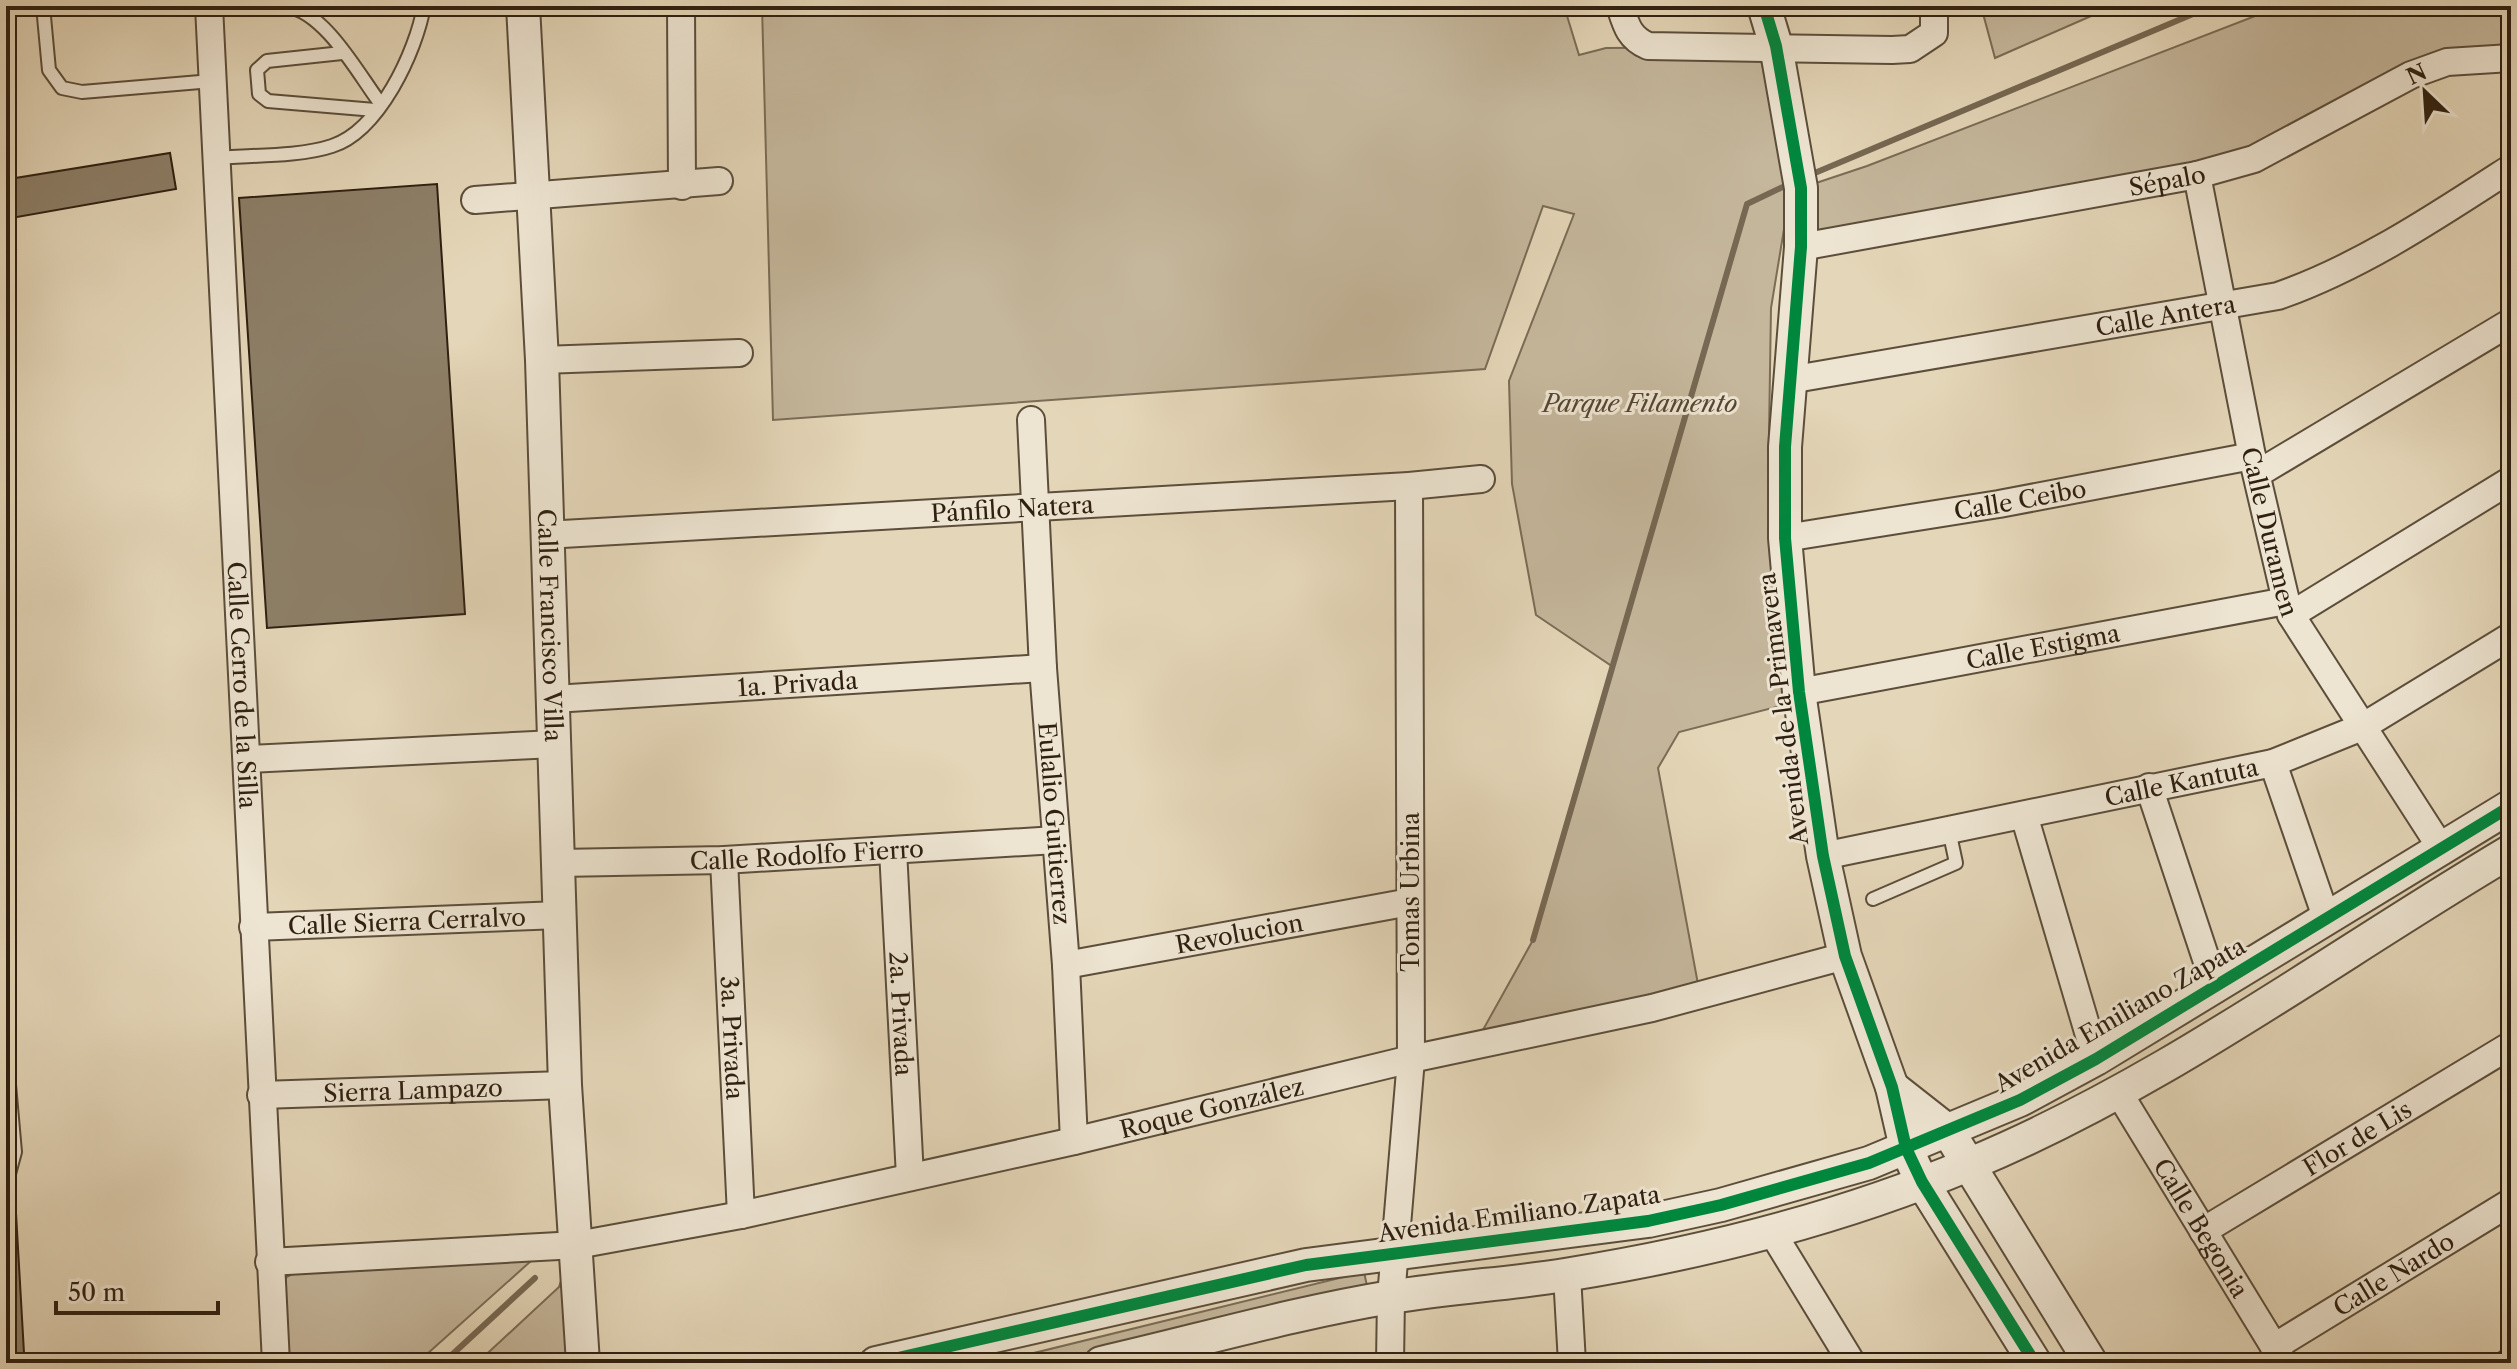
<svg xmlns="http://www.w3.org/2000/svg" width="2517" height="1369" font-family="'Libre Caslon Text',serif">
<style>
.green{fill:#c5b79c;stroke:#7a6c56;stroke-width:2}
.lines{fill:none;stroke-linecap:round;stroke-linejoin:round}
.stream{stroke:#766853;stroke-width:6}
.building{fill:#8d7f68;stroke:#2f2011;stroke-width:2}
.service-casing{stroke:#5c4e3b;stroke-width:16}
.minor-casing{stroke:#5c4e3b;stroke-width:30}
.tertiary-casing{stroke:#5c4e3b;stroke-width:36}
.service{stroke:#ede4d1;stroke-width:12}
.minor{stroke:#ede4d1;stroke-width:26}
.tertiary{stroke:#ede4d1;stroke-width:32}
.cycleway-casing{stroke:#ede4d1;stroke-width:17}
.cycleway{stroke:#00873e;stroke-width:12}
.labels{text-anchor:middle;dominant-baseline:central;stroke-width:6;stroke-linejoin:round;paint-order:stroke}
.street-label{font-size:24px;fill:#2f2011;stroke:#ede4d1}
.park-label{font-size:24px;font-style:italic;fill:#544634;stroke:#ede4d1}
</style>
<rect width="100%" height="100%" fill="#e4d6b8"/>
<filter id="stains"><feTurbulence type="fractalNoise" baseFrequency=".0025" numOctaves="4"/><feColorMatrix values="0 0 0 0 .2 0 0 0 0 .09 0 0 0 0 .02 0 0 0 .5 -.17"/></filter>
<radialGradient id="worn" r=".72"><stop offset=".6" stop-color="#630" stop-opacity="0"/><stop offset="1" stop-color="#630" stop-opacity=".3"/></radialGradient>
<!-- green -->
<g class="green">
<path d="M762,6H1564L1579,55L1606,48L1758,47L1788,176L1787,211L1771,308L1768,497L1784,705L1679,732L1658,768L1700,995L1474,1046L1533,940L1613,667L1536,615L1512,484L1509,381L1574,214L1543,206L1485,369L773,420Z"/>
<path d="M1981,6H2114L1995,58Z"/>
<path d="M2281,6H2511V59H2468L2254,159L1801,247V188L1867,166Z"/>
<path d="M541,1252L417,1363H283V1279L294,1273Z"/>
<path d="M570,1253L578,1363H477L559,1287Z"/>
<path d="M1364,1272L1372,1309L1122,1363H993Z"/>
</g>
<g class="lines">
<!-- stream -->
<g class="stream">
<path d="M1810,175L2212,6"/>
<path d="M1533,940L1747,204L1789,184"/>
<path d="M443,1363L535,1278"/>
</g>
</g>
<!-- building -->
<g class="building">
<path d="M6,120L9,179L170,153L176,189L11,218L16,249H6Z"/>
<path d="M437,184L465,614L267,628L239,198Z"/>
<path d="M6,1213H16L24,1353L6,1354Z"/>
</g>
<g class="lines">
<!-- service casing -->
<g class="service-casing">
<g id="service">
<path d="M43,6L49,70L62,88L82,92L212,81"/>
<path d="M286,6C325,12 357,72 380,103"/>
<path d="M255,8L269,6"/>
<path d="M342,53L267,61L257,70L259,94L268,101L375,110"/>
<path d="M214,158C249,155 299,157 332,146C379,131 416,52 424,6"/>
<path d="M1873,899L1956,863L1949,830"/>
<path d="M6,1051L15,1152L6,1185"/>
</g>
</g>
<!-- minor casing -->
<g class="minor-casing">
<g id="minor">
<path id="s1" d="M209,6L276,1363"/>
<path d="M681,6L682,186"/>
<path d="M1620,6C1626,25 1629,38 1648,46L1892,50L1910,49L1934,33V6"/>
<path id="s2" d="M2197,175L2252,456L2286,601L2291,615L2441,848"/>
<path d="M475,200L719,181"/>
<path id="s3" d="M1801,247L2197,175L2254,159L2411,75L2447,62L2511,58"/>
<path d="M542,360L739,353"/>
<path id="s4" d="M1789,380L2278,296C2361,267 2437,216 2511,168"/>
<path id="s5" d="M1031,420L1043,668L1066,965L1074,1141"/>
<path d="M2257,474L2511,322"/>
<path id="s6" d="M545,535L1409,486L1481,479"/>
<path id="s7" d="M1785,538L1999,504L2252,456"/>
<path d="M2291,615L2511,480"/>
<path id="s8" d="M1799,692L2286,601"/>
<path id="s9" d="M554,699L1043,668"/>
<path d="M247,759L555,744"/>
<path d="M2273,763L2327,920"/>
<path d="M2149,787L2216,989"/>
<path d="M2024,815L2096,1059"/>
<path id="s10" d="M893,850L910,1177"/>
<path id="s11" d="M1823,856L2273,763L2362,727L2511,636"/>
<path id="s12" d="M724,860L741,1215"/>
<path id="s13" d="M559,863L724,860L1056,840"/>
<path id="s14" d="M253,927L560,915"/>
<path id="s15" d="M1066,965L1410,902"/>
<path id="s16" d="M2119,1093L2284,1363"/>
<path id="s17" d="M261,1095L565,1085"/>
<path id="s18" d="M2203,1231L2511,1045"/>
<path d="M1772,1232L1852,1363"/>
<path id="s19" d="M269,1262L577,1245L741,1215L1074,1141L1411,1059L1652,1008L1845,956"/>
<path d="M1567,1275L1572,1363"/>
<path id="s20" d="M2274,1347L2511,1202"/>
<path d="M1390,1363L1391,1297L1411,1059L1409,486"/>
<path d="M2508,1363L2511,1361"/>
</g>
</g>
<!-- tertiary casing -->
<g class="tertiary-casing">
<g id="tertiary">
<path id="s21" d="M523,6L542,360L565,1085L583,1363"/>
<path d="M1764,6L1776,46L1801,188V247L1785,447V538L1799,692L1823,856L1845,956L1892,1087L1906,1148L1922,1182L2035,1363"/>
<path d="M1892,1087L1948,1131L2091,1363"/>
<path d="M876,1363L1306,1265L1648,1221L1721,1205L1869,1163L2020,1100L2096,1059L2511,806"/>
<path d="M1101,1363C1197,1341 1294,1313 1391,1297C1449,1287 1508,1284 1565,1275C1703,1253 1842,1218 1970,1164C2163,1084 2332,957 2511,851"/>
</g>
</g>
<!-- service -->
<use href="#service" class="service"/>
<!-- minor -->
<use href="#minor" class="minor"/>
<!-- tertiary -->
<use href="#tertiary" class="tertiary"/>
<!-- cycleway casing -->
<g class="cycleway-casing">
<g id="cycleway">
<path d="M1764,6L1776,46L1801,188V247L1785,447V538L1799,692L1823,856L1845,956L1892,1087L1906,1148L1922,1182L2035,1363"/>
<path d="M876,1363L1306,1265L1648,1221L1721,1205L1869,1163L2020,1100L2096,1059L2511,806"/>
</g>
</g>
<!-- cycleway -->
<use href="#cycleway" class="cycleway"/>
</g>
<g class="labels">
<!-- street labels -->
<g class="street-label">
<text stroke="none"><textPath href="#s3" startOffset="372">Sépalo</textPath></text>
<text stroke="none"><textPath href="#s4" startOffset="382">Calle Antera</textPath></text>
<text stroke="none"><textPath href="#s7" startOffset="238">Calle Ceibo</textPath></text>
<text stroke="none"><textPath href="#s6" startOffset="468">Pánfilo Natera</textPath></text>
<text stroke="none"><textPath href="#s2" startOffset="364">Calle Duramen</textPath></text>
<text stroke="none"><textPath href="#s21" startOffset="620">Calle Francisco Villa</textPath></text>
<text stroke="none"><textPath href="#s8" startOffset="248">Calle Estigma</textPath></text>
<text stroke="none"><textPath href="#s9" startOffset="244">1a. Privada</textPath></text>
<text stroke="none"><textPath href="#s1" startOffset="680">Calle Cerro de la Silla</textPath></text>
<text transform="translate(1783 709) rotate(-97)">Avenida de la Primavera</text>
<text stroke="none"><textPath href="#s11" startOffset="366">Calle Kantuta</textPath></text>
<text stroke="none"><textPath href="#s5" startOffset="404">Eulalio Guitierrez</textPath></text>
<text stroke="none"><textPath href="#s13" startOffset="248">Calle Rodolfo Fierro</textPath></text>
<text transform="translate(1410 892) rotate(-90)">Tomas Urbina</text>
<text stroke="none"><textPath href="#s14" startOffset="154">Calle Sierra Cerralvo</textPath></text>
<text stroke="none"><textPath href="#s15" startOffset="176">Revolucion</textPath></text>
<text stroke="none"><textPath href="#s10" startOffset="164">2a. Privada</textPath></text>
<text transform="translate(2120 1015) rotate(-30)">Avenida Emiliano Zapata</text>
<text stroke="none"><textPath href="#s12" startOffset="178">3a. Privada</textPath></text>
<text stroke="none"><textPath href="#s17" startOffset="152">Sierra Lampazo</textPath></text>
<text stroke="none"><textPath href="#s19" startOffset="958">Roque González</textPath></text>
<text stroke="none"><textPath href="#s18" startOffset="180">Flor de Lis</textPath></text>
<text transform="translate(1519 1214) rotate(-8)">Avenida Emiliano Zapata</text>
<text stroke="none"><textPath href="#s16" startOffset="158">Calle Begonia</textPath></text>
<text stroke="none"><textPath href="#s20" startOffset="140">Calle Nardo</textPath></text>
</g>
<!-- park labels -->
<g class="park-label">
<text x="1640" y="403">Parque Filamento</text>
</g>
</g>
<!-- margin -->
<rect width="2517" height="1369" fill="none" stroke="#e4d6b8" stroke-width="32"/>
<rect x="8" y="8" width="2501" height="1353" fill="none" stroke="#2f2011" stroke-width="4"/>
<rect x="16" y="16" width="2485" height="1337" fill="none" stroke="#2f2011" stroke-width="2"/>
<!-- north arrow -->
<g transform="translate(2425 92) rotate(335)" stroke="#ede4d1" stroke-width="6" paint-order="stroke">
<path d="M0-6L14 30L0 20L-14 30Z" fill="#2f2011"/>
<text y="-12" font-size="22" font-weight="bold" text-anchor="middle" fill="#2f2011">N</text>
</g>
<!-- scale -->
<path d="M56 1301v12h162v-12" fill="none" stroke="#2f2011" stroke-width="4"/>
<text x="68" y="1301" font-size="24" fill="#2f2011" stroke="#ede4d1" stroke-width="6" paint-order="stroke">50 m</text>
<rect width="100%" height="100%" filter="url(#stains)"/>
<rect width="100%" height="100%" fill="url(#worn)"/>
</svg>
